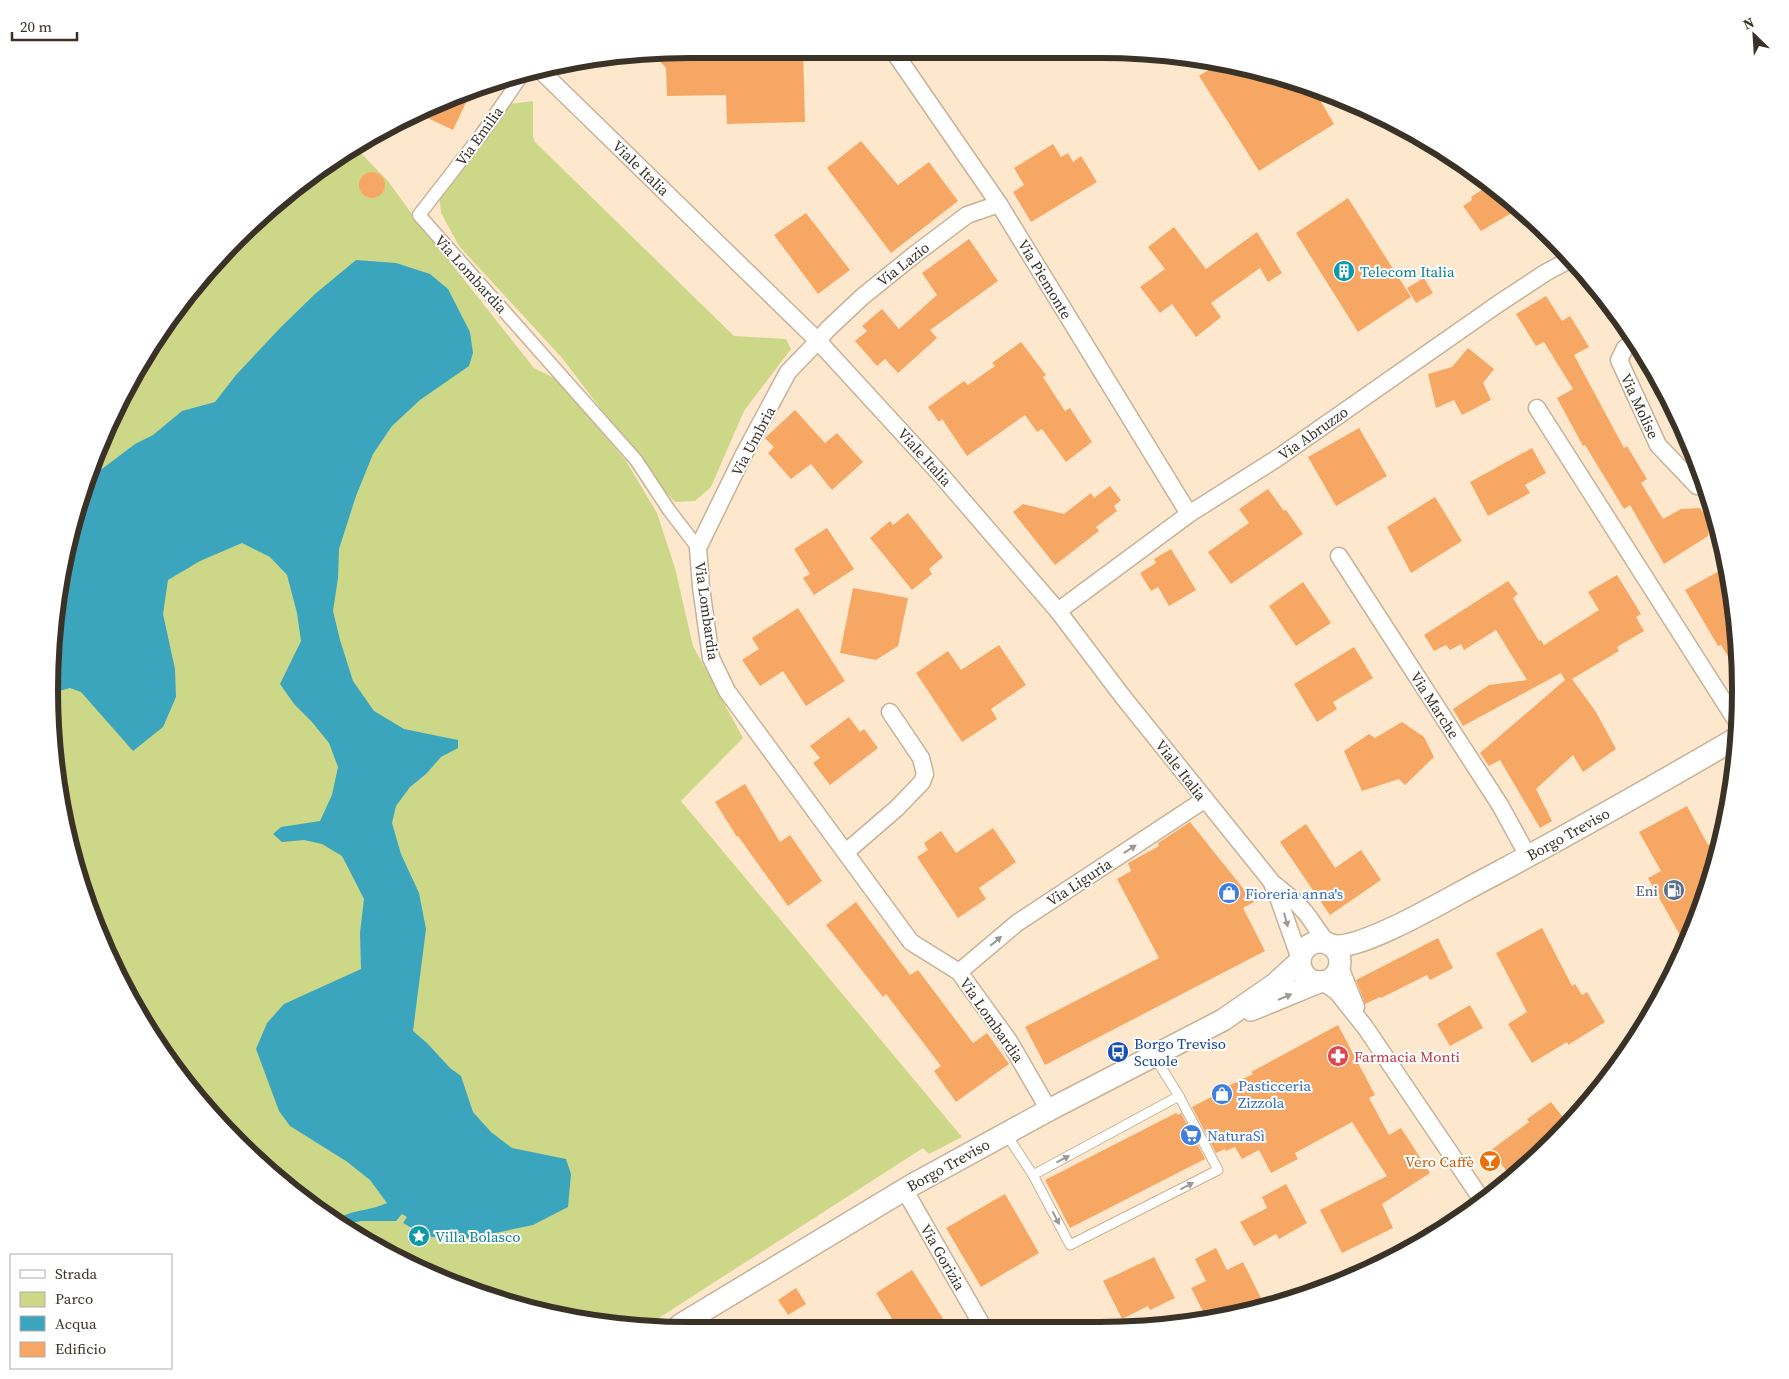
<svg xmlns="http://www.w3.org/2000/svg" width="1789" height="1379" font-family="'Source Serif 4',serif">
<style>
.green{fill:#ccd887}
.water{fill:#3ca5be}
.building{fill:#f6a763}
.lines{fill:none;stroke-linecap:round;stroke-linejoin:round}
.service-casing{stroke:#c7b298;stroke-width:11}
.pedestrian-casing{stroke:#c7b298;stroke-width:15}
.minor-casing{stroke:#c7b298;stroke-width:19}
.tertiary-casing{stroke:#c7b298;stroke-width:24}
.service{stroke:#fff;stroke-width:9}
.pedestrian{stroke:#fff;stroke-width:12}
.minor{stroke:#fff;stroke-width:16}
.tertiary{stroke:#fff;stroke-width:21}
.oneway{fill:#9c9893}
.labels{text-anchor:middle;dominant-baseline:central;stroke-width:4;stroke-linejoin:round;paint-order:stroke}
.street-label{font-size:15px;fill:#3a3227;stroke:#fff}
.culture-label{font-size:15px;fill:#0d838f;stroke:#fff;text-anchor:start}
.service-label{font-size:15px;fill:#4e5e75;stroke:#fff;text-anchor:end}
.shop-label{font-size:15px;fill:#366cbe;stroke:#fff;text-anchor:start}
.transit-label{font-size:15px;fill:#164399;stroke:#fff;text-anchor:start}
.health-label{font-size:15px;fill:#be3a42;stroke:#fff;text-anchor:start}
.food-label{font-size:15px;fill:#c56008;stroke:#fff;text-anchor:end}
.rim{fill:none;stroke:#3a3227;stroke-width:6}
</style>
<rect width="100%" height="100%" fill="#fee8cd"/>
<!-- green -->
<g class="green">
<path d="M533,101V137L535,142L734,336L786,339L791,349L744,411L711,487L695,501L675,502L659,485L562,358L459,246L441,213L439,194L455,181L505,109L510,104Z"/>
<path d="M354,146L388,181L409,210L534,368L558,380L626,461L657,513L675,568L693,646L743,738L681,801L962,1137L929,1154L923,1148L648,1325H606L445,1282L334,1222L237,1143L157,1045L98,935L71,856L49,690L71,524L134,369L236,237Z"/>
</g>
<!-- water -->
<path class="water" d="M356,260L396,263L430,274L448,289L470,332L473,353L469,366L420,400L392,426L373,454L356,496L339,549L338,578L333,611L340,640L353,681L374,711L404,729L458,740V748L441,757L426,774L410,787L396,806L392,823L401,854L419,893L426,929L413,1031L427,1043L450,1068L461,1076L473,1112L491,1132L512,1148L566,1159L571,1174L568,1207L533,1225L472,1238L432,1237L422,1234L403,1223L407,1217L402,1214L396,1221H361L345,1224L340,1217C355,1210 372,1210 387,1203L370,1180L346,1161L290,1126L279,1111L256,1049L267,1023L284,1004L361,969L360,933L364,899L342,856L322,844L304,840L282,842L273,834L281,827L320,821L332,795L338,767L329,743L312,722L294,704L280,684L301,641L297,613L287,575L270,557L242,543L200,561L168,580L163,614L175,669L176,697L163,727L133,751L81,692L70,688L49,694V690L71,524L90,478L135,444L153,435L182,411L215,402L236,375L281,327L315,294Z"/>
<!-- building -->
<g class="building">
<path d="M690,49H803L805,122L727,124L726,95L667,96L666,68L653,54Z"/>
<path d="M1220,63L1266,71L1313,88L1334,124L1259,171L1199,76Z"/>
<path d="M471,92L453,130L419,114L433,108Z"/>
<path d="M861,141L898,185L929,162L958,201L891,253L827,168Z"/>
<path d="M1053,144L1061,157L1068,153L1073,162L1081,156L1097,182L1031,222L1013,192L1024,185L1014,168Z"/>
<circle cx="372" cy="185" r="13"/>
<path d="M1492,183L1520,208L1481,231L1463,206L1472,200L1471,197Z"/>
<path d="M1348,198L1411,297L1358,332L1296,233Z"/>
<path d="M806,213L850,270L818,294L774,235Z"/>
<path d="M1174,227L1206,269L1257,232L1282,273L1268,282L1260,268L1211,303L1221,317L1196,337L1172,304L1160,313L1140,287L1165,269L1148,247Z"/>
<path d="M969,239L998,281L930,330L937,338L898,373L885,359L877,366L855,341L867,331L862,326L882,309L899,329L937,295L922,273Z"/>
<path d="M1424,278L1433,293L1416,303L1407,288Z"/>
<path d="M1546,296L1562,321L1570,316L1589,347L1574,355L1624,448L1627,446L1647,479L1641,483L1663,519L1681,509L1700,508L1710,523L1708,536L1664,564L1630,505L1624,509L1585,445L1583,446L1557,398L1573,389L1544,342L1536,346L1516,314Z"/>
<path d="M1021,342L1046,375L1043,377L1065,411L1070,408L1092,442L1066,462L1042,429L1037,432L1025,415L967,456L942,419L939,422L928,407L964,381L968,385L995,366L992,363Z"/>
<path d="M1468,348L1494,369L1483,383L1491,400L1462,415L1454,400L1436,408L1428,374L1452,367Z"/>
<path d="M795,410L825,443L837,433L863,462L832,490L811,464L791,479L768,453L774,447L765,438Z"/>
<path d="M1359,428L1387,476L1336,506L1308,457Z"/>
<path d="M1532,448L1546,473L1525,485L1530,493L1488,516L1470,482Z"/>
<path d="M1110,486L1121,500L1114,506L1117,511L1096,527L1099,531L1055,565L1013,512L1023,504L1064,514L1091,493L1094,498Z"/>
<path d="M1268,489L1284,511L1286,510L1303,534L1231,584L1208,552L1249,523L1239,509Z"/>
<path d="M1435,497L1462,541L1411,573L1387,527Z"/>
<path d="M908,513L943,557L929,569L932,574L912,590L870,538L890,521L893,525Z"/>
<path d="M827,528L854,569L814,595L803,578L810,574L794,549Z"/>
<path d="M1171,549L1196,590L1169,606L1158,587L1151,591L1140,573L1156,563L1154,559Z"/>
<path d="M1728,566L1734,624L1739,674L1721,645L1718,646L1685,590Z"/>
<path d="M1617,575L1641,614L1636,617L1644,631L1617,647L1619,651L1572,679L1596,712L1616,749L1583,772L1573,755L1536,789L1552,821L1540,828L1500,760L1489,766L1480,753L1565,680L1561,673L1463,726L1453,709L1489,685L1527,680L1496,630L1464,650L1461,644L1450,650L1446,645L1434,651L1424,635L1508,581L1518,594L1513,598L1539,641L1541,640L1544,645L1599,610L1588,592Z"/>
<path d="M1303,582L1331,623L1296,646L1269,606Z"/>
<path d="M853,588L908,598L898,646L876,660L840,653Z"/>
<path d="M798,608L845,681L806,706L783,671L760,686L742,660L759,649L752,638Z"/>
<path d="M999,645L1026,685L991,709L997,719L962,742L916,673L948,651L961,670Z"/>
<path d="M1354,647L1373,678L1333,702L1337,709L1317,722L1294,684Z"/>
<path d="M849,717L860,732L864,729L878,748L830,785L813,763L820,758L810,746Z"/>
<path d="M1402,722L1424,737L1434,757L1405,785L1399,779L1362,791L1344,751L1369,734L1375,738Z"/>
<path d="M745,784L780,842L790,835L822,881L788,906L738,836L737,837L715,802Z"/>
<path d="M1687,806L1708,845L1721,838L1691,935L1686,946L1648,878L1661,871L1639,832Z"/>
<path d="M1190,822L1254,902L1243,908L1265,951L1045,1065L1025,1027L1159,958L1117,879L1131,871L1128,863L1159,846L1158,843Z"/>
<path d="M1306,824L1335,868L1361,850L1381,880L1330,915L1280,842Z"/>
<path d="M993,828L1016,862L979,888L986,899L958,918L917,857L928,850L924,843L941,831L956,853Z"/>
<path d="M856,902L910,975L918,970L973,1043L987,1033L1009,1064L956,1102L934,1071L941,1066L886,994L883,997L826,925Z"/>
<path d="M1542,928L1572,986L1575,984L1582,995L1587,992L1605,1022L1568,1045L1567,1042L1532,1063L1508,1024L1527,1012L1496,953Z"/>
<path d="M1438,938L1453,968L1430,980L1427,975L1381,998L1380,997L1365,1004L1356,980Z"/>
<path d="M1470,1005L1483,1028L1450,1046L1437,1024Z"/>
<path d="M1338,1025L1375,1095L1369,1098L1389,1135L1401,1128L1430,1173L1382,1204L1393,1228L1342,1253L1320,1210L1387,1176L1352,1122L1295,1153L1298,1159L1271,1173L1259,1150L1242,1159L1235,1147L1226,1151L1225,1149L1216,1153L1192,1107L1217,1094L1216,1092L1253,1074L1251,1072Z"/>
<path d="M1551,1102L1568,1124L1552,1143L1511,1177L1491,1150L1529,1122L1527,1119Z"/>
<path d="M1176,1113L1178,1115L1181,1113L1205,1159L1070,1228L1045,1180Z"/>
<path d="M1286,1184L1307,1223L1279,1239L1276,1234L1254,1246L1240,1222L1267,1208L1262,1197Z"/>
<path d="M1005,1194L1039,1253L981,1287L946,1228Z"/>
<path d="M1216,1248L1227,1270L1243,1262L1262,1300L1240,1312L1207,1319L1191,1288L1206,1281L1195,1259Z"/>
<path d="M1154,1257L1175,1298L1150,1310L1148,1306L1122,1319L1103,1281Z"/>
<path d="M912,1270L947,1325H896L876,1293Z"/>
<path d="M796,1288L806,1304L788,1315L778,1300Z"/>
</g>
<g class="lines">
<!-- service casing -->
<g class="service-casing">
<g id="service">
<path d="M1006,1134L1033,1175L1179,1096L1154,1056"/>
<path d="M1033,1175L1070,1245L1218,1170L1179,1096"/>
</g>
</g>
<!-- pedestrian casing -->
<g class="pedestrian-casing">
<path id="pedestrian" d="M521,77L481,135L419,215L636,460L669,510L698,548"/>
</g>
<!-- minor casing -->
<g class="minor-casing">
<g id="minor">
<path d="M892,49L999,204L1189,514"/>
<path d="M539,69L818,341L941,475L1058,611L1123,697L1271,881L1279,900L1300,959"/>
<path d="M999,204L967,215L914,255L862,297L827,330L818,341L788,372L743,456L698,548L701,587L711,658L727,691L911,942L959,972L1009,1041L1049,1110"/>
<path d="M1636,341L1625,348L1619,360L1658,445L1697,486L1704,487"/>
<path d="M1537,408L1737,722"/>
<path d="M1339,556L1500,805L1528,856"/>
<path d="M1058,611L1189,514L1279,457L1498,304L1545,273L1571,259"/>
<path d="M846,852L897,808L922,782L925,774L921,758L890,712"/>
<path d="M1274,884C1285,893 1296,901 1304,911C1313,921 1318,933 1328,943"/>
<path d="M1340,967L1356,1007"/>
<path d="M959,972L1017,923L1204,800"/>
<path d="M1323,982L1337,992L1365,1027L1482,1200"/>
<path d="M904,1189L982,1325"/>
</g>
</g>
<!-- tertiary casing -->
<g class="tertiary-casing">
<g id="tertiary">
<circle cx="1320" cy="962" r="20"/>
<path d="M1331,945C1347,950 1384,932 1399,925C1432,909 1464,890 1497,873C1577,830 1656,785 1735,739"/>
<path d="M1251,1010L1319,982"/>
<path d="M680,1325L912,1185L1049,1110L1223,1020L1275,984L1299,962"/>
</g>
</g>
<!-- service -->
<use href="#service" class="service"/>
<!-- pedestrian -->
<use href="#pedestrian" class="pedestrian"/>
<!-- minor -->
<use href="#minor" class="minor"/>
<!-- tertiary -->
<use href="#tertiary" class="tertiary"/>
</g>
<!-- one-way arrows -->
<defs><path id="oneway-solid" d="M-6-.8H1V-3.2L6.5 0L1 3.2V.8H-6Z" transform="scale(1.25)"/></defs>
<g class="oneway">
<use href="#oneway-solid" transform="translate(1130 849) rotate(-33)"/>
<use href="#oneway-solid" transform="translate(1286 920) rotate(75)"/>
<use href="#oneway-solid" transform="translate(996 941) rotate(-40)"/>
<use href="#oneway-solid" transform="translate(1285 997) rotate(-23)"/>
<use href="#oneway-solid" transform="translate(1063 1159) rotate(-28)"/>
<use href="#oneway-solid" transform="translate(1187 1186) rotate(-27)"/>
<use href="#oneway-solid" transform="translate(1056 1218) rotate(62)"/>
</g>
<!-- icons -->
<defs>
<g id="building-disc" transform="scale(1.125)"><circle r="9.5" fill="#0f9aa8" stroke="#fff"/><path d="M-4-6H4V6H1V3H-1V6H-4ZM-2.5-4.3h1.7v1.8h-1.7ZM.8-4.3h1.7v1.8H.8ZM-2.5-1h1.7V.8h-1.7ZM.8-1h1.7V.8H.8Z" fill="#fff"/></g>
<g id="fuel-disc" transform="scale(1.125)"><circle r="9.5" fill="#5c6f8a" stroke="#fff"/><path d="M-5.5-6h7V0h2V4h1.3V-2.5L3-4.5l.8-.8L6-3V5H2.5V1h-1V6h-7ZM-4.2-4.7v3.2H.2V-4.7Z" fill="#fff"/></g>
<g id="shop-disc" transform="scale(1.125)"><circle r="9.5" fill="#3f7fe0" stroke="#fff"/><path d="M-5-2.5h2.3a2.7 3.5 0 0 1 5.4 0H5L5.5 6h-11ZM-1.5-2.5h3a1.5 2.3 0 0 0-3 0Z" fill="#fff"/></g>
<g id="bus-disc" transform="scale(1.125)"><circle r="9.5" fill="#1a4fb4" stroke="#fff"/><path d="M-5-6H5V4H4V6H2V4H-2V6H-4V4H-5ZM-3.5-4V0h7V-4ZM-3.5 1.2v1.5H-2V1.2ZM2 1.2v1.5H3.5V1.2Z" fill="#fff"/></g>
<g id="pharmacy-disc" transform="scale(1.125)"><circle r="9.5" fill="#e0444e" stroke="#fff"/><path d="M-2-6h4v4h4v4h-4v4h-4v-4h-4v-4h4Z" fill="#fff"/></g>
<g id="supermarket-disc" transform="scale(1.125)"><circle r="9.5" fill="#3f7fe0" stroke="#fff"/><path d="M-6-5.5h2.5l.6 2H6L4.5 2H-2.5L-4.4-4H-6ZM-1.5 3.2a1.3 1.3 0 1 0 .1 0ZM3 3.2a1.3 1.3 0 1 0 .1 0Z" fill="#fff"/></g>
<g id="bar-disc" transform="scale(1.125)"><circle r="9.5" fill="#e8710a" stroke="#fff"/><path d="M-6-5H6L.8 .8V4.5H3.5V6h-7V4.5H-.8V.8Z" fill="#fff"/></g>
<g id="sight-disc" transform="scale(1.125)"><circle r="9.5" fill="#0f9aa8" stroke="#fff"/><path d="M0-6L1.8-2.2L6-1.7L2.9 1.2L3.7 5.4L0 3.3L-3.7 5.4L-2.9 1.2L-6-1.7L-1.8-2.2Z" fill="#fff"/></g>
</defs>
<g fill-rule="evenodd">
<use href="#building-disc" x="1344" y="271"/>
<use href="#fuel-disc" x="1674" y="890"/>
<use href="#shop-disc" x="1229" y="893"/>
<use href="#bus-disc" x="1118" y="1052"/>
<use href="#pharmacy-disc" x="1338" y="1056"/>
<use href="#shop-disc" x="1222" y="1094"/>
<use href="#supermarket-disc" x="1191" y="1135"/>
<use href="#bar-disc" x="1490" y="1161"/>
<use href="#sight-disc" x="419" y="1236"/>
</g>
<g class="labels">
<!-- street labels -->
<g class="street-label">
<text transform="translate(479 136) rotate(-54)">Via Emilia</text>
<text transform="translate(641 168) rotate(44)">Viale Italia</text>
<text transform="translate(903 264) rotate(-38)">Via Lazio</text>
<text transform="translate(471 274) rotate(48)">Via Lombardia</text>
<text transform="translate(1045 279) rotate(59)">Via Piemonte</text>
<text transform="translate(1640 406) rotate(65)">Via Molise</text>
<text transform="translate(1313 433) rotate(-35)">Via Abruzzo</text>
<text transform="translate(753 441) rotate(-62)">Via Umbria</text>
<text transform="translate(925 457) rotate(48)">Viale Italia</text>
<text transform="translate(707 611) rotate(82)">Via Lombardia</text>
<text transform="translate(1435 705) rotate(57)">Via Marche</text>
<text transform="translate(1181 770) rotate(52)">Viale Italia</text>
<text transform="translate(1568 834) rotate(-29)">Borgo Treviso</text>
<text transform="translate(1079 882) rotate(-33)">Via Liguria</text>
<text transform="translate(992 1020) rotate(55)">Via Lombardia</text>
<text transform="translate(948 1165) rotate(-29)">Borgo Treviso</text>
<text transform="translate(943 1257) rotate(60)">Via Gorizia</text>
</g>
<!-- culture labels -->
<g class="culture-label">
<text x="1360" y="271">Telecom Italia</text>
<text x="435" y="1236">Villa Bolasco</text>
</g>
<!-- service labels -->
<g class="service-label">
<text x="1658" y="890">Eni</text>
</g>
<!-- shop labels -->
<g class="shop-label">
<text x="1245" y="893">Fioreria anna's</text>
<text x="1238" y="1085">Pasticceria<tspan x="1238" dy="17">Zizzola</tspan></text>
<text x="1207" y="1135">NaturaSì</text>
</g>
<!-- transit labels -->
<g class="transit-label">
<text x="1134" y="1043">Borgo Treviso<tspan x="1134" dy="17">Scuole</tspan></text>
</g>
<!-- health labels -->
<g class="health-label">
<text x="1354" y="1056">Farmacia Monti</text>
</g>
<!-- food labels -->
<g class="food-label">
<text x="1474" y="1161">Vero Caffè</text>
</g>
</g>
<!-- crop -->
<path d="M0 0H1789V1379H0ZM690 58H1100A632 632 0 0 1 1732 690V690A632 632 0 0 1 1100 1322H690A632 632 0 0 1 58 690V690A632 632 0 0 1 690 58Z" fill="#fff" fill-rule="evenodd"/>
<path class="rim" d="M690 58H1100A632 632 0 0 1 1732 690V690A632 632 0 0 1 1100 1322H690A632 632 0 0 1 58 690V690A632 632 0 0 1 690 58Z"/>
<!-- legend -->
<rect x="10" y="1254" width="162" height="115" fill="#ffffff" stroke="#b0ada9"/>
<rect x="20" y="1270" width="25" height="8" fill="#ffffff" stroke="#b0ada9"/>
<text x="55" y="1279" font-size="15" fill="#3a3227">Strada</text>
<rect x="20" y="1292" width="25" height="15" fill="#ccd887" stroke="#b0ada9"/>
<text x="55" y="1304" font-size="15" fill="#3a3227">Parco</text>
<rect x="20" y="1316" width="25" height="15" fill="#3ca5be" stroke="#b0ada9"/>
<text x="55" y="1329" font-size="15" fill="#3a3227">Acqua</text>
<rect x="20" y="1342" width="25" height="15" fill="#f6a763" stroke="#b0ada9"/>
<text x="55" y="1354" font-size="15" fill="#3a3227">Edificio</text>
<!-- north arrow -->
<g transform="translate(1754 35) rotate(335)" stroke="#ffffff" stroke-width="4" paint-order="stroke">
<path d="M0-4L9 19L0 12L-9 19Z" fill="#3a3227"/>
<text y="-8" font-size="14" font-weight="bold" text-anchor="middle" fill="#3a3227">N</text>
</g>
<!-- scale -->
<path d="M12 32v8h65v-8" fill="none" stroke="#3a3227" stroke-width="2.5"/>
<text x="20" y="32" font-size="15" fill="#3a3227" stroke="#ffffff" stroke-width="4" paint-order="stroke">20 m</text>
</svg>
